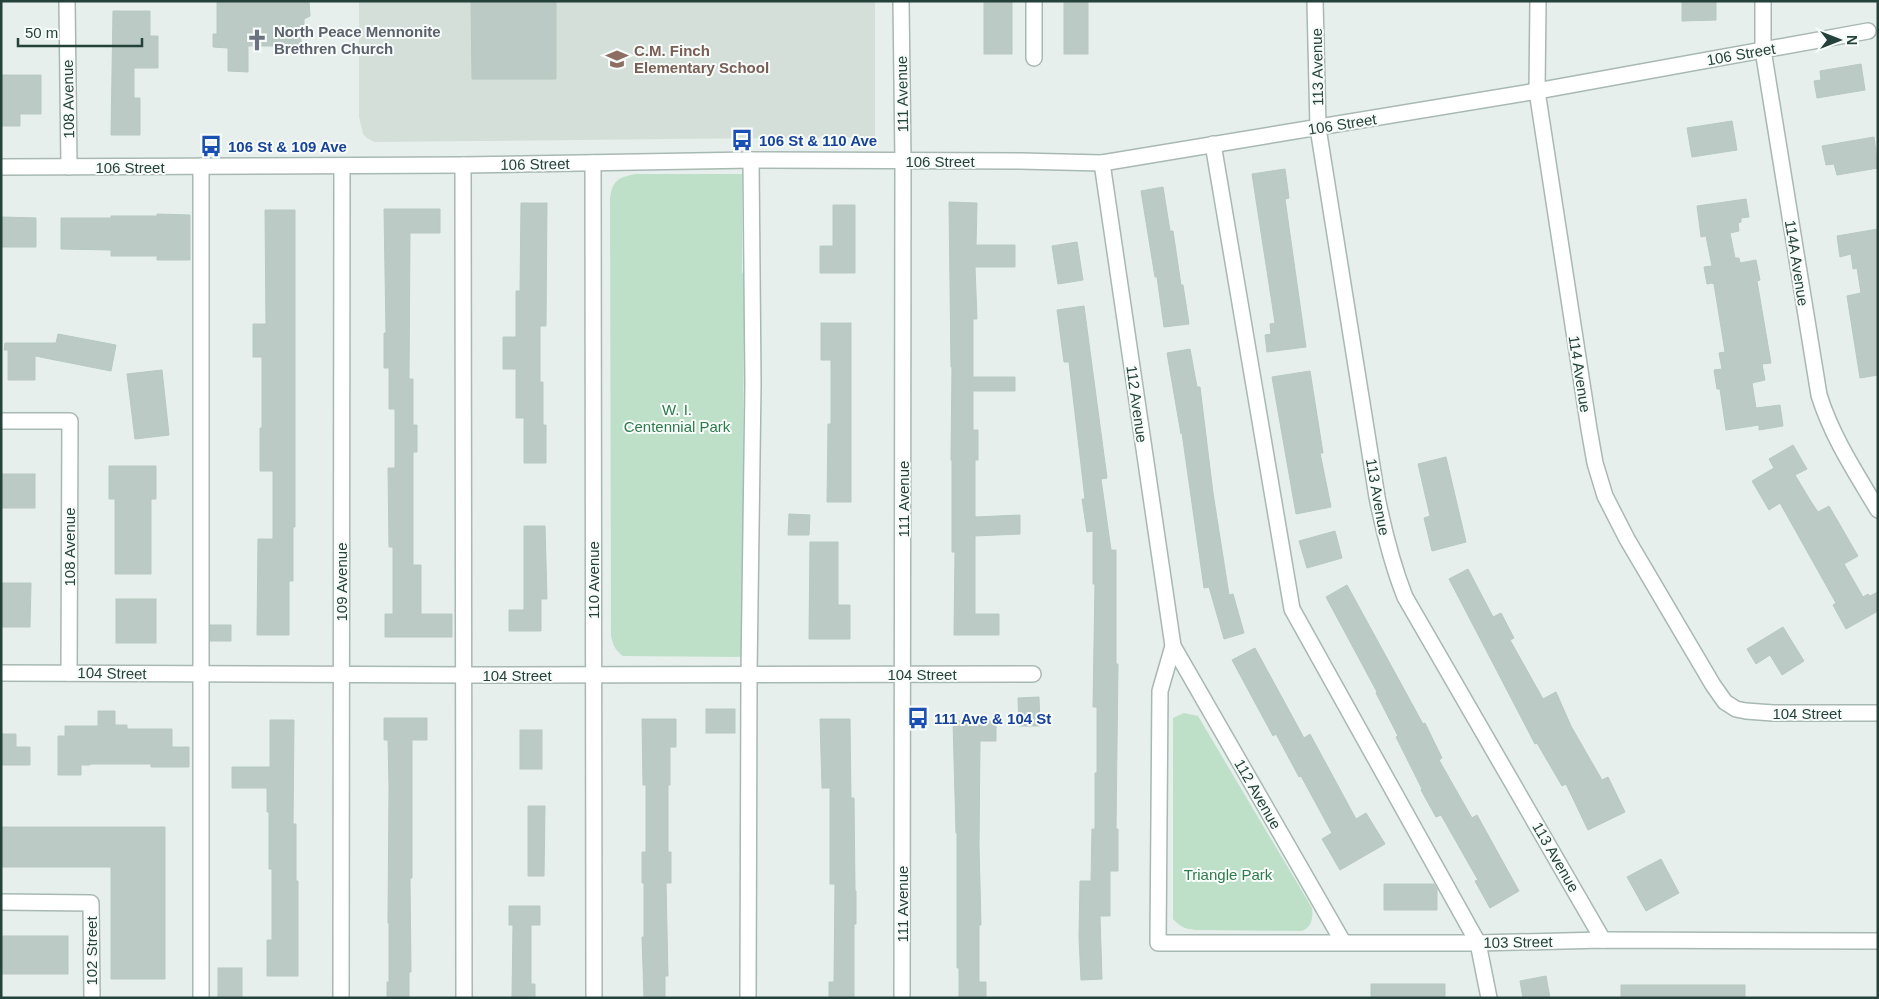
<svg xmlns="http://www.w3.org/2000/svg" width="1879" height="999" font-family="Arial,sans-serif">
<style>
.built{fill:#d4dfda}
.green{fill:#bfe0c8}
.building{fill:#bbcac4;stroke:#b8c9c2}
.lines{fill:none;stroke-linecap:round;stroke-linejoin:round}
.minor-casing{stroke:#a8b8b2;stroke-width:18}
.minor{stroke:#fff;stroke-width:15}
.labels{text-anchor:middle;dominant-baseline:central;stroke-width:4;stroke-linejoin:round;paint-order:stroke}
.worship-label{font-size:15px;font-weight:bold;fill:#5b616d;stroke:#f7fbf9;text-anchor:start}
.education-label{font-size:15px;font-weight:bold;fill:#785e54;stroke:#f7fbf9;text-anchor:start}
.street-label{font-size:15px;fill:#24423a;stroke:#f7fbf9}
.transit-label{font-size:15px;font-weight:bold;fill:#164399;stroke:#f7fbf9;text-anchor:start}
.park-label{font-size:15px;fill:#2d7a4b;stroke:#f7fbf9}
</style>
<rect width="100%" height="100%" fill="#e6efeb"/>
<!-- built -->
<path class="built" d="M359,1H875V137L374,142L367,138L363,134L359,117Z"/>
<!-- green -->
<g class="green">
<path d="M636,174H742V272L745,277C742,404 744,531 744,657L623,656C615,650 613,645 611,636L610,199C612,181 618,177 636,174Z"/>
<path d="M1184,713L1198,716L1312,908C1313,918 1312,927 1302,931L1196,930C1186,929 1180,927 1173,919V718Z"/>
</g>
<!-- building -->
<g class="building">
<path d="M217,1H309L310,16L304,19V32H301V46H248V72L228,71V48L213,47V34H217Z"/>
<path d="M471,1H556V79H472Z"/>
<rect x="984" y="1" width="28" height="53"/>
<rect x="1064" y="1" width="24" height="53"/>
<path d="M1682,1H1716V20L1682,21Z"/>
<path d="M113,11H150V36H158V68H134V98H140V135H111Z"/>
<path d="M1861,64L1865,90L1817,98L1814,81L1821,80L1820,71Z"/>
<path d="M1,75H41V114H20V126H1Z"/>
<path d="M1732,121L1737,150L1692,157L1687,128Z"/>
<path d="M1874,137L1878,168L1837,175L1834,164L1826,165L1822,146Z"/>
<path d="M1285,169L1289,198L1285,199L1306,347L1267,352L1265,335L1271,334L1270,324L1275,323L1252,174Z"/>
<path d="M1163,187L1170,231H1173L1181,285H1183L1189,324L1164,327L1157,277H1155L1141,191Z"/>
<path d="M1746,199L1749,217L1741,218V222L1738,223L1739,231L1730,233L1735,258H1739L1740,263L1756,260L1760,280L1757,281L1771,363L1762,364L1765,380L1752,383L1756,408L1780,405L1783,426L1759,430V425L1726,430L1720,389H1717L1714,370L1722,369L1719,353L1725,352L1714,284L1712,283L1707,284L1704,267L1712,266L1706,236L1701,237L1697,206Z"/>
<path d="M949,202L977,203L976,245H1015V267H975L977,319H973V377H1015V391H973V430H978V460H975V517L1020,515V534L975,536V614H999V635H954L955,552H952V460H951L952,367H951Z"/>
<path d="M521,203H547L546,326H540V382H543V425H546V463H524V418H516V369H503V337H516V291H520Z"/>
<path d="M833,205H855V273H820V246H833Z"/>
<path d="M384,209H440V233H410L409,379H413V425H417V452H413V565H421V614H452V637H385V614H393V547H389L388,468H395V409H389V368H384V333H386Z"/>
<path d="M265,210H295V527H293V581H289V635H257L258,539H273V471H260V428H262V357H253V324H266Z"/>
<path d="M157,214L190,215V260H157V256H111V250L61,249V218H111V216H157Z"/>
<path d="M2,217L36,218V247H2Z"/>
<path d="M1878,229V375L1860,378L1847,296L1861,293L1857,268L1853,269L1851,254L1840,257L1837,236Z"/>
<path d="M1077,242L1083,280L1058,284L1052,246Z"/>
<path d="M1084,306L1107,478L1101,479L1111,550H1116V664H1118L1116,829H1118V871H1110V916H1100L1102,979L1081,980L1079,937L1080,881H1091L1092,829H1095V773H1097V707H1093L1095,584H1093V531L1087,532L1082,499H1085L1069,362H1064L1057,310Z"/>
<path d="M821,323H851V502H827L828,424H831V360H821Z"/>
<path d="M58,334L116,345L111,371L35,356V380H8V350H4L5,343H56Z"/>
<path d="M1190,349L1197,387H1200L1213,493L1229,595L1233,594L1244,633L1224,639L1209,587L1204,588L1182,433L1181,434L1167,353Z"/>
<path d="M162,370L169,435L135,439L127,374Z"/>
<path d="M1310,371L1323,453H1320L1331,507L1296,514L1272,377Z"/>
<path d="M1793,445L1807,469L1795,475L1810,500L1818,512L1829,506L1858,556L1844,564L1859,590L1863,597L1868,594L1870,596L1878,592V611L1846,629L1833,605L1836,603L1780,503L1769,510L1752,481L1774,468L1769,459Z"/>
<path d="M1446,457L1466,542L1432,551L1424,518L1430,516L1418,464Z"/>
<path d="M109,466H156V499H151V574H115V499H109Z"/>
<rect x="1" y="474" width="34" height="34"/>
<path d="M789,514L810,515L809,535H788Z"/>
<path d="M524,526H545L547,599H541V631H509V610H524Z"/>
<path d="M1335,531L1342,558L1307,568L1299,541Z"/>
<path d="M810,542H838V605H850V639H809Z"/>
<path d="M1468,569L1493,617L1501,613L1514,638L1510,640L1543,699L1556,692L1571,726L1602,780L1608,777L1625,812L1588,830L1566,784L1562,786L1537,743L1535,744L1449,579Z"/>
<path d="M1,583H31L30,627H1Z"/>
<path d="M1347,585L1423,724L1425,723L1442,758L1439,760L1472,818L1477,815L1519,891L1490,908L1475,881L1478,880L1441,815L1436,817L1421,790L1422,789L1396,737L1398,736L1376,693L1377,692L1326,597Z"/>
<rect x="116" y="599" width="40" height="44"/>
<rect x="210" y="625" width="21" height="16"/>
<path d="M1783,627L1804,661L1782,675L1770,655L1756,664L1747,649Z"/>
<path d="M1255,648L1304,738L1310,734L1356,819L1366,813L1385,844L1340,870L1322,839L1332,833L1301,776L1299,777L1276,734L1273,736L1232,660Z"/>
<path d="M1039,697L1040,726H1019L1018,698Z"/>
<rect x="706" y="709" width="29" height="24"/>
<path d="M98,711H115V725H127V729H172V747H189V767H151V764H90V765H81V775H58V736H65V726H98Z"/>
<path d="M384,718H427V740H412V878H410L411,972H409V998H387V982H389V923H388L389,787L388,740H384Z"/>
<path d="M642,719H676V747H670V785H668V852H671V883H666L668,976H665V998H644L642,937H644V883H642V852H646V785H643Z"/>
<path d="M820,719H850L851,798H854L855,891H856V924H854V998H829V982H834L835,884H830V788H822Z"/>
<path d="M270,720H294L293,824H296V881H298V976H267V940H272V869H269V812H267V788H232V767H270Z"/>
<path d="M953,721H996V741H980L979,846L981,925H979V982H986V998H959V968H957V833H956Z"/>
<rect x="520" y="730" width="22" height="39"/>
<path d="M1,734H16V747H30V765H1Z"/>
<path d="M528,806H545L544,876H528Z"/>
<path d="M1,827H165V979H111V867H1Z"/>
<path d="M1661,859L1679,893L1646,911L1627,877Z"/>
<path d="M1384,884H1434L1437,889V910H1384Z"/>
<path d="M509,906H540V925H531V984H535V998H512L513,925H509Z"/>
<rect x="1" y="936" width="67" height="38"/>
<rect x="218" y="968" width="24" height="30"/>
<path d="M1546,976L1550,998H1523L1520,981Z"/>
<rect x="1371" y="984" width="74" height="14"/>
<rect x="1621" y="985" width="124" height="13"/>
</g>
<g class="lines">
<!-- minor casing -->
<g class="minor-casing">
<g id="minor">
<path d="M67,1L69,167"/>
<path d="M901,1L903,161L902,998"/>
<path d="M1034,1V58"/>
<path d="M1315,1L1318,128L1377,497C1384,532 1392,564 1405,597L1603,940"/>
<path d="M1538,1L1537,91L1589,429L1595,463L1605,496L1627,539L1713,685L1725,702L1736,709L1746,711L1773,713H1878"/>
<path d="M1763,1V50L1819,395C1832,437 1856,473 1878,510"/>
<path d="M1213,144L1292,609L1478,943L1489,998"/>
<path d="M593,163L594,998"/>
<path d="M1102,163L1173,646L1343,942"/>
<path d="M463,165L464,998"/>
<path d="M201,166V998"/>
<path d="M1,167L463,165L751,160L1020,161L1102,163L1537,91L1868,31"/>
<path d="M1,421H70L69,673"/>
<path d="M1173,646L1160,691L1158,943H1478L1603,940L1878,941"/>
<path d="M1,673L464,675L1033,674"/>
<path d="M1,902L91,903L92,998"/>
<path d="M341,998L342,166"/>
<path d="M748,998L749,674L753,384L751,160"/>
</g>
</g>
<!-- minor -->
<use href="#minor" class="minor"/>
</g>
<!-- icons -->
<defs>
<g id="church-bare" transform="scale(1.725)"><path d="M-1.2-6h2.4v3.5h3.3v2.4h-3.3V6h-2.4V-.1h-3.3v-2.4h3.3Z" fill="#6b7280" stroke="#f7fbf9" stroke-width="2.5" paint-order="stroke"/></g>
<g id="school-bare" transform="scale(1.725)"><path d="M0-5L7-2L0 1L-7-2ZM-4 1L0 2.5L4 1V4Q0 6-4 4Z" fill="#8d6e63" stroke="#f7fbf9" stroke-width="2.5" paint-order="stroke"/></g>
<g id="bus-bare" transform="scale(1.725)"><path d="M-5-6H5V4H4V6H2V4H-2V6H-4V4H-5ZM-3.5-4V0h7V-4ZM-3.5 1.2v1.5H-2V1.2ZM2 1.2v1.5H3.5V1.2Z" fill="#1a4fb4" stroke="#f7fbf9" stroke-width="2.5" paint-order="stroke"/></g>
</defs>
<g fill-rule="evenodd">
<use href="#church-bare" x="257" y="40"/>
<use href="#school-bare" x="617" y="59"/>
<use href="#bus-bare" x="742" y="140"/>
<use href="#bus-bare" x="211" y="146"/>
<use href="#bus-bare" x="918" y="718"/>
</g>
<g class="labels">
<!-- worship labels -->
<g class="worship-label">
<text x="274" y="31">North Peace Mennonite<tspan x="274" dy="17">Brethren Church</tspan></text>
</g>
<!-- education labels -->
<g class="education-label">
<text x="634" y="50">C.M. Finch<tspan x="634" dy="17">Elementary School</tspan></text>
</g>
<!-- street labels -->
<g class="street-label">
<text transform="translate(1741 54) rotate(-10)">106 Street</text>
<text transform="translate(1317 67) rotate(-91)">113 Avenue</text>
<text transform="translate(902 94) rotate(-91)">111 Avenue</text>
<text transform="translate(68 99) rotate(-91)">108 Avenue</text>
<text transform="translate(1342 124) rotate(-9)">106 Street</text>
<text x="940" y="161">106 Street</text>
<text transform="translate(535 164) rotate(-1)">106 Street</text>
<text x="130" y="167">106 Street</text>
<text transform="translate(1797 263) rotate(81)">114A Avenue</text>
<text transform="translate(1580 374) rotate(81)">114 Avenue</text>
<text transform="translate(1137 404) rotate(82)">112 Avenue</text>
<text transform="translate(1378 497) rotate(80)">113 Avenue</text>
<text transform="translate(903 499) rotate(-90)">111 Avenue</text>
<text transform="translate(69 547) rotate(-90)">108 Avenue</text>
<text transform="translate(593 580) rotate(-90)">110 Avenue</text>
<text transform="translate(341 582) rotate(-90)">109 Avenue</text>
<text transform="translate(112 673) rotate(1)">104 Street</text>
<text x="922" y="674">104 Street</text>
<text x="517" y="675">104 Street</text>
<text x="1807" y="713">104 Street</text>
<text transform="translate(1258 794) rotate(60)">112 Avenue</text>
<text transform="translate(1556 857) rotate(60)">113 Avenue</text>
<text transform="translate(902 904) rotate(-90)">111 Avenue</text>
<text transform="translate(1518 942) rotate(-1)">103 Street</text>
<text transform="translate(91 951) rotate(-90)">102 Street</text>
</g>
<!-- transit labels -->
<g class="transit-label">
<text x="759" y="140">106 St &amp; 110 Ave</text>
<text x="228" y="146">106 St &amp; 109 Ave</text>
<text x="934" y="718">111 Ave &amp; 104 St</text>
</g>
<!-- park labels -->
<g class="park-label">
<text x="677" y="409">W. I.<tspan x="677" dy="17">Centennial Park</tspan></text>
<text x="1228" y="874">Triangle Park</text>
</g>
</g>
<!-- border -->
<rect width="1879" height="999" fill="none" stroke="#24423a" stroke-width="5"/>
<!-- north arrow -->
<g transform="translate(1839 40) rotate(90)" stroke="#f7fbf9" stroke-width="4" paint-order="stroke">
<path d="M0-4L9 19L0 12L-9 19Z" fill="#24423a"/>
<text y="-8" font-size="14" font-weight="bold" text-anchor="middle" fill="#24423a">N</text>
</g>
<!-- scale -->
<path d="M18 38v8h124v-8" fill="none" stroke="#24423a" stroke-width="2.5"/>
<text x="25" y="38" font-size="15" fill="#24423a" stroke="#f7fbf9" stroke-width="4" paint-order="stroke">50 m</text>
</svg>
